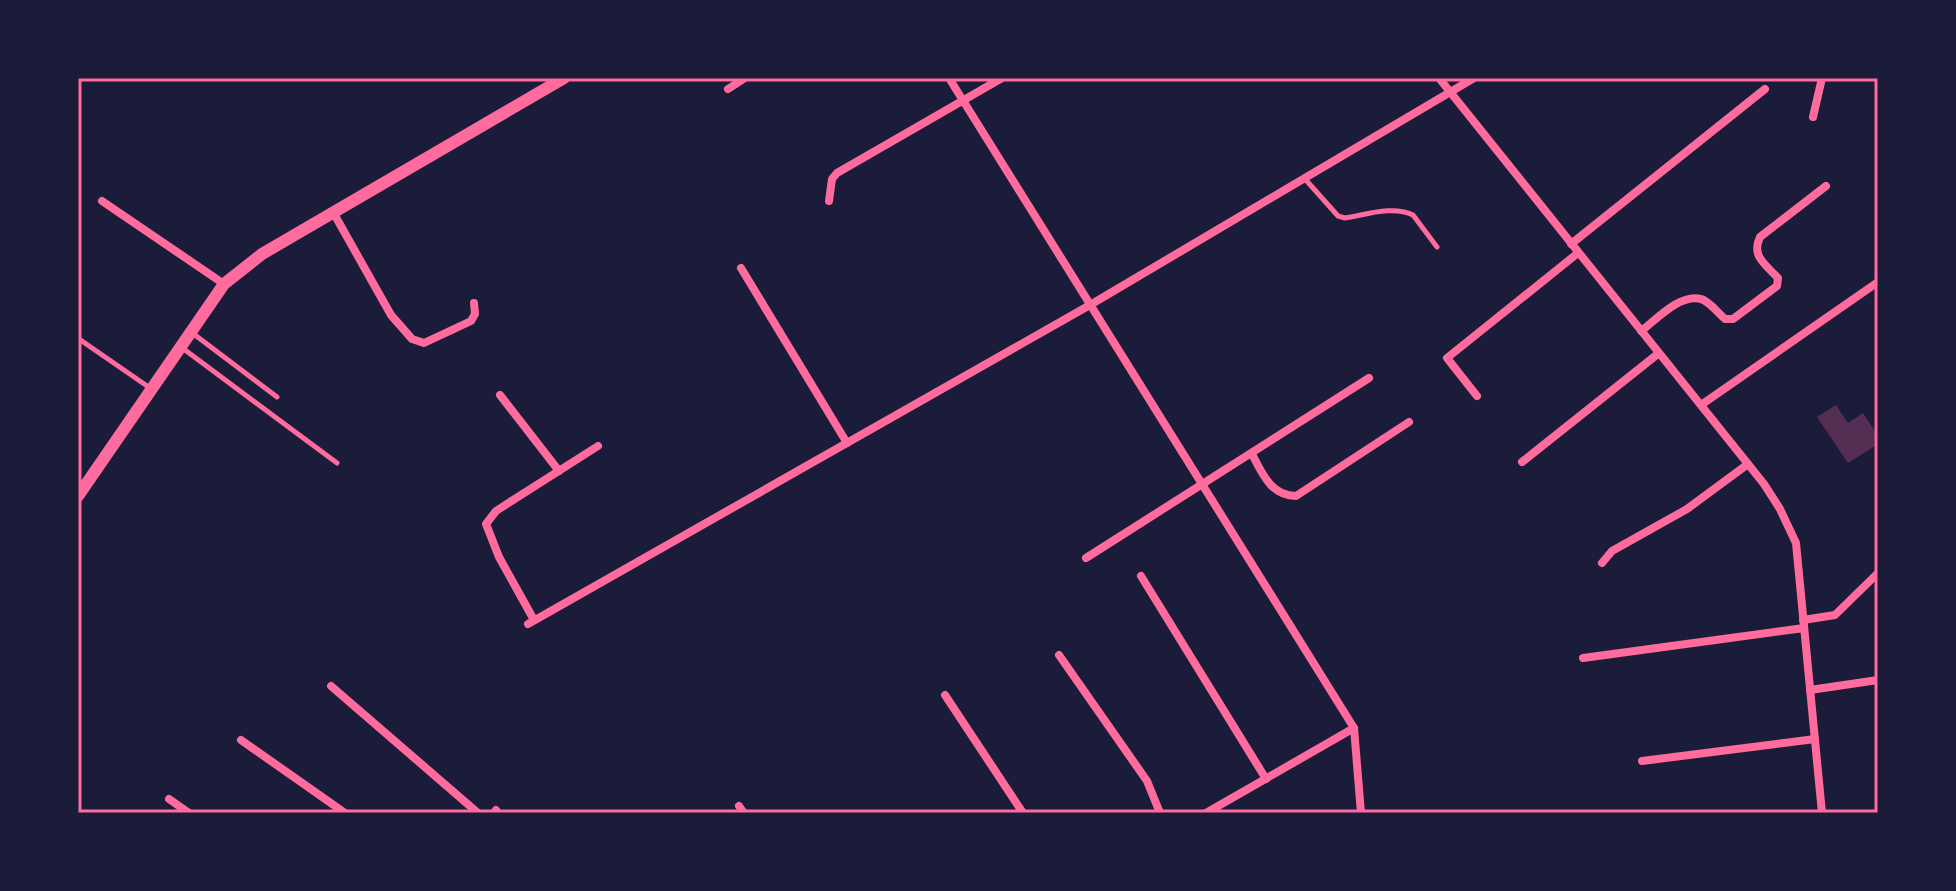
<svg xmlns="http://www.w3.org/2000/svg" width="1956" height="891" font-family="'Source Serif 4',serif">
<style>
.building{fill:#542f53}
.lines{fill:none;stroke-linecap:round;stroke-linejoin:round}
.service{stroke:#ff6b9d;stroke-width:5}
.minor{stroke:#ff6b9d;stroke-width:8}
.tertiary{stroke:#ff6b9d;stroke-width:12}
.neatline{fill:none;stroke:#ff6b9d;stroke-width:3}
</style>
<rect width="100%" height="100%" fill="#1b1b3a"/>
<!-- building -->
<path class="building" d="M1836,405L1848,423L1863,413L1878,436V444L1848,463L1817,417Z"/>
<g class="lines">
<!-- service -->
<g class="service">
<path d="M1305,179L1338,216L1345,218C1365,215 1393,205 1413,215L1437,247"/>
<path d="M191,332L277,397"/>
<path d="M79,339L150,388"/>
<path d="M181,347L337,463"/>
</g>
<!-- minor -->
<g class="minor">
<path d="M949,78L1354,728L1361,813"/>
<path d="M1439,78L1764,484L1780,509L1796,543L1822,813"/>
<path d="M728,89L745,78"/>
<path d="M1813,117L1822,78"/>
<path d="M102,201L224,284"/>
<path d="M829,201L832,179L837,173L1002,78"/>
<path d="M333,212L391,315L412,339L424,343L471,321L475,314L474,303"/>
<path d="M1571,244L1765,89"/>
<path d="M741,268L847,443"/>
<path d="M1641,331C1656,320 1680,293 1701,299C1709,301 1718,313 1725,319H1733L1777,286L1778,278C1765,264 1751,256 1760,237L1826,186"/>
<path d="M500,395L559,471"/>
<path d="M1477,396L1447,358L1578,253"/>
<path d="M1701,405L1878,282"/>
<path d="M1252,454C1262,473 1271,496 1296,496L1409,422"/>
<path d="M1522,462L1659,353"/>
<path d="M1086,558L1369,378"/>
<path d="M1602,563L1612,551L1687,509L1748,464"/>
<path d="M1141,576L1266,779"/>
<path d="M534,620L499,557L486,524L496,511L598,446"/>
<path d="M1803,620L1835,615L1878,573"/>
<path d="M528,624L1090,305L1474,78"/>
<path d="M1059,655L1147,781L1160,813"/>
<path d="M1583,658L1804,628"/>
<path d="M331,686L478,813"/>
<path d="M1810,690L1878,680"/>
<path d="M945,695L1023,813"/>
<path d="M241,740L345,813"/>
<path d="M1642,761L1815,739"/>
<path d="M169,799L189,813"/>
<path d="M739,806L744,813"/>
<path d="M494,813L496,810"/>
<path d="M1206,813L1354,728"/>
</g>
<!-- tertiary -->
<path class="tertiary" d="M78,496L224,284L262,254L564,78"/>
</g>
<!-- border -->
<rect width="1956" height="891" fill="none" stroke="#1b1b3a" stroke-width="160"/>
<rect x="80" y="80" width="1796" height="731" class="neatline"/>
</svg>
